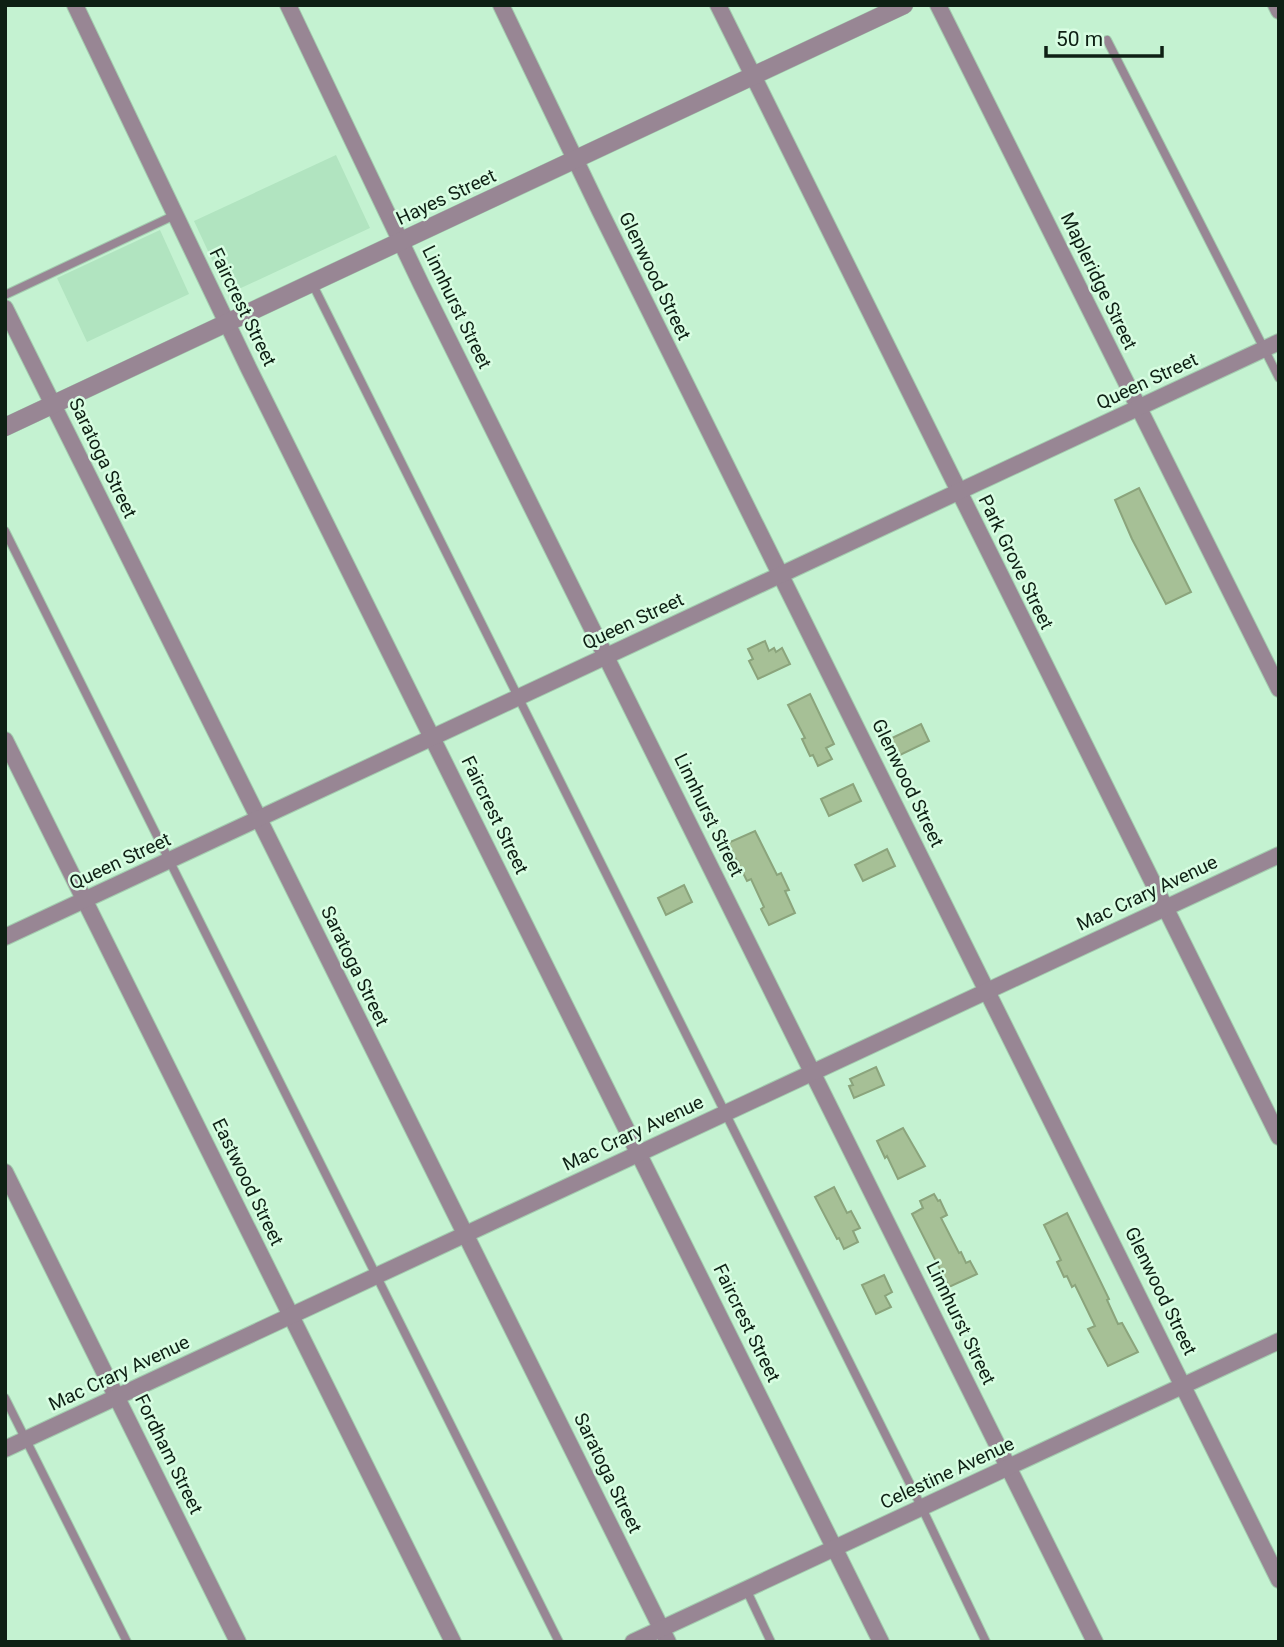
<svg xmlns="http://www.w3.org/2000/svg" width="1284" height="1647" font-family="Roboto,sans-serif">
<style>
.built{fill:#b1e4c0}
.building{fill:#a6c096;stroke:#8ba47c;stroke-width:2}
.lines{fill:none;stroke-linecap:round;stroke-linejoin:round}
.service-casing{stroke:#a3ccaf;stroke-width:10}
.minor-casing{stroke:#a3ccaf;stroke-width:18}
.tertiary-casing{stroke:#a3ccaf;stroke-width:19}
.service{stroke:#988694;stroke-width:8}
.minor{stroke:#988694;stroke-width:16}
.tertiary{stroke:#988694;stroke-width:18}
.labels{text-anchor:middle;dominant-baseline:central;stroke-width:5;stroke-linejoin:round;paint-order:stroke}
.street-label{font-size:19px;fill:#0e2014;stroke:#d8fde2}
</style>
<rect width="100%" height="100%" fill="#c4f2d1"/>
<!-- built -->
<g class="built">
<path d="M336,155L370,228L228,294L194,221Z"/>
<path d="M160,230L189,294L87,342L57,278Z"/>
</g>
<!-- building -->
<g class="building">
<path d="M1139,488L1191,592L1166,604L1132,539L1115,500Z"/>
<path d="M765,641L769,651L774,648L776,652L782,648L790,664L758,679L749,661L753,659L748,649Z"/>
<path d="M810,694L834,744L826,748L832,759L818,766L813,755L810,756L802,739L805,738L788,705Z"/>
<path d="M921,724L929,741L898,756L890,739Z"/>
<path d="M853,784L861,801L829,816L821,799Z"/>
<path d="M755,831L777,875L781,873L789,890L785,891L795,913L769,925L761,909L764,907L751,879L747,881L728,843Z"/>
<path d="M887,849L895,866L863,881L855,865Z"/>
<path d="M684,885L692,902L666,915L658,898Z"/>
<path d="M876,1067L884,1085L854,1098L849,1086L853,1085L850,1079Z"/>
<path d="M903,1128L925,1166L898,1179L887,1156L885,1158L877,1141Z"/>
<path d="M834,1187L847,1213L851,1211L860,1228L853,1231L858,1242L844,1249L839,1238L837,1239L815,1197Z"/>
<path d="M934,1194L938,1201L940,1200L947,1215L941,1218L959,1253L961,1252L966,1263L970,1261L977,1274L949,1287L912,1214L923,1208L920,1201Z"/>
<path d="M1067,1213L1109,1299L1107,1300L1118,1324L1122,1323L1138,1352L1108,1366L1088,1329L1095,1326L1075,1285L1072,1287L1067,1276L1064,1277L1057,1262L1061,1260L1044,1225Z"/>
<path d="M884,1275L892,1292L885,1296L891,1307L876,1314L862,1285Z"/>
</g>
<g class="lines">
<!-- service casing -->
<g class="service-casing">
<g id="service">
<path d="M1107,40L1279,378"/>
<path d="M312,283L922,1508L986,1642"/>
<path d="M5,295L175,215"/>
<path d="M5,531L559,1642"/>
<path d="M5,1398L127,1642"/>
<path d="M746,1589L771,1642"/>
</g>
</g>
<!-- minor casing -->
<g class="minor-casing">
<g id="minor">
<path d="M75,5L249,369L881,1642"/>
<path d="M288,5L421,284L1095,1642"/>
<path d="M501,5L600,211L1279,1580"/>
<path d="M718,5L1279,1137"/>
<path d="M938,5L1279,689"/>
<path d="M1276,5L1279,11"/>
<path d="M5,308L668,1642"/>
<path d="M5,740L453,1642"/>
<path d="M5,937L1279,342"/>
<path d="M5,1172L238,1642"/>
<path d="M5,1449L1279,855"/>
<path d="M633,1642L1279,1341"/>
</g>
</g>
<!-- tertiary casing -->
<g class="tertiary-casing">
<path id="tertiary" d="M5,427L904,5"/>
</g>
<!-- service -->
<use href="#service" class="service"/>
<!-- minor -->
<use href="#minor" class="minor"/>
<!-- tertiary -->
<use href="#tertiary" class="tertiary"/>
</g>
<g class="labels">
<!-- street labels -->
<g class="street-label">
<text transform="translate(446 197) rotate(-25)">Hayes Street</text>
<text transform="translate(655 276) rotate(64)">Glenwood Street</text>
<text transform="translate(1099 281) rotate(64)">Mapleridge Street</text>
<text transform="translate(243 307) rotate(64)">Faircrest Street</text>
<text transform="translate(457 307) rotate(64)">Linnhurst Street</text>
<text transform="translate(1147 381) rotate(-25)">Queen Street</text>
<text transform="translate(103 458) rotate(64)">Saratoga Street</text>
<text transform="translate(1016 562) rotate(64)">Park Grove Street</text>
<text transform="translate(633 621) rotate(-25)">Queen Street</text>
<text transform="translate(908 783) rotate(64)">Glenwood Street</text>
<text transform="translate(495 815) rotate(64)">Faircrest Street</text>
<text transform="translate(709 815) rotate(64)">Linnhurst Street</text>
<text transform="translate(120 861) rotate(-25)">Queen Street</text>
<text transform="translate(1147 893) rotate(-25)">Mac Crary Avenue</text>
<text transform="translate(355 966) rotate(64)">Saratoga Street</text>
<text transform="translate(633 1133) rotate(-25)">Mac Crary Avenue</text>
<text transform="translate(248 1182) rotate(64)">Eastwood Street</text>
<text transform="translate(1161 1291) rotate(64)">Glenwood Street</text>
<text transform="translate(747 1323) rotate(64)">Faircrest Street</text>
<text transform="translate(961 1323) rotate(64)">Linnhurst Street</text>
<text transform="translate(119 1373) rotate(-25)">Mac Crary Avenue</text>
<text transform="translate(169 1454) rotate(64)">Fordham Street</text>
<text transform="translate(608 1473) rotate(64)">Saratoga Street</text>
<text transform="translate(947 1473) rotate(-25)">Celestine Avenue</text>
</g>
</g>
<!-- border -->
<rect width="1284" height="1647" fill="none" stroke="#0e2014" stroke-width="14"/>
<!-- scale -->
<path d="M1046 46v10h116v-10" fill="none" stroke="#0e2014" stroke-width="3.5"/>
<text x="1056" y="46" font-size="21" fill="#0e2014" stroke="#d8fde2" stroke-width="5" paint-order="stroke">50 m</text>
</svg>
